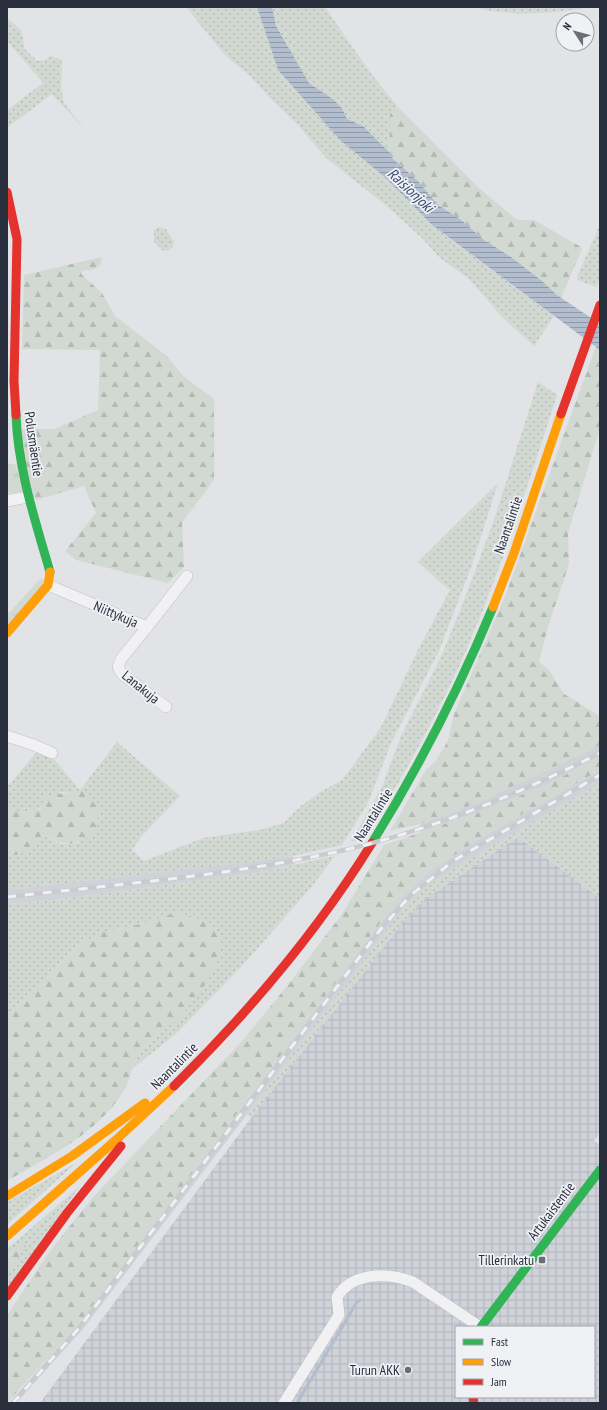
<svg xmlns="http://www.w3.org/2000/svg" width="607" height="1410" font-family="'PT Sans Narrow',sans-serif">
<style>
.built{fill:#d0d2d9}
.industrial{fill:url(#industrial-grid);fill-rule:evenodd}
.grass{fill:url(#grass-dots)}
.forest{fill:url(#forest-firs)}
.park{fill:url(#park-tufts)}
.water{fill:url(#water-rules)}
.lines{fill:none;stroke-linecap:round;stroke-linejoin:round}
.stream{stroke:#b2bdce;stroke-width:3}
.street-casing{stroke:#c0c1c4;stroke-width:12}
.street{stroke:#f1f1f3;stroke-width:11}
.fast{stroke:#30b455;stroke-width:9}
.slow{stroke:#ff9f0a;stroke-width:9}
.jam{stroke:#e5322d;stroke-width:9}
.rail-casing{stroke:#cacbce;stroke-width:4.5}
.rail{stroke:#eff1f5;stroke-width:3;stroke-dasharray:9;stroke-linecap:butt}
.poi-dot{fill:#6a6e79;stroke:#eff1f5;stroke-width:1.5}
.labels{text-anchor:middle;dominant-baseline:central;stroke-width:3.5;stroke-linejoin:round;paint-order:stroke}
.street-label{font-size:14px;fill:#2a2f3e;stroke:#eff1f5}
.poi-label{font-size:14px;fill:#2a2f3e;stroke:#eff1f5;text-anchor:end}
.water-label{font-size:15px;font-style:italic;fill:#384a6e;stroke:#eff1f5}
</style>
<defs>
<pattern id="industrial-grid" width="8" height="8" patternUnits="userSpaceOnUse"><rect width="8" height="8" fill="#d0d2d9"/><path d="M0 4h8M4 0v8" fill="none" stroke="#b3b5bb"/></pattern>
<pattern id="grass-dots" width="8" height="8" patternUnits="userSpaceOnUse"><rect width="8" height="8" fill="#d2d9d2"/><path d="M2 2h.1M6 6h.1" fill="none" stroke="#b4bbb5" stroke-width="1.8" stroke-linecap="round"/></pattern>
<pattern id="forest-firs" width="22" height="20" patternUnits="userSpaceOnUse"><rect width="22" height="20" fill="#d2d9d2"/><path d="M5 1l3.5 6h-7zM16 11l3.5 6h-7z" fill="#b4bbb5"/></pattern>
<pattern id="park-tufts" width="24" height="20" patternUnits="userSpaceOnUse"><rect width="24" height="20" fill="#d2d9d2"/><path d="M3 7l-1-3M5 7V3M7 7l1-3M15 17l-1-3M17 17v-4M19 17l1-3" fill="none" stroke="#b4bbb5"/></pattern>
<pattern id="water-rules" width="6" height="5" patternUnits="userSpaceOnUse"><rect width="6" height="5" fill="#b2bdce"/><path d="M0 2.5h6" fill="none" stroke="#919aa9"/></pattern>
</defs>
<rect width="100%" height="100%" fill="#e2e3e6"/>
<!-- built -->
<g class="built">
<path d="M600,745V756L547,785L482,811L421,832L420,824L477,803Z"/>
<path d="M600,770V783L468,860L422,889L333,1002L83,1329L16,1403H9L77,1326L387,914L411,888L427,873L485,835Z"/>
<path d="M293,856L295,864L255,873L53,900L7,904V890Z"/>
</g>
<!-- industrial -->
<path class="industrial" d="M518,837L600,898V1132L594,1141L600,1145V1403H40L251,1118L403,922L425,899ZM456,1327H594V1397H456Z"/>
<!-- grass -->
<g class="grass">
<path d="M186,7H257L278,70L340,140L387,179L431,224L554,316L534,346L502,317L469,279L439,257L422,238L388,207L326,158L299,126L271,99L249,75L225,55Z"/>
<path d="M272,7H325L369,71L398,107L393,109L390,123L389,152L363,126L347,119L342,108L334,100L309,83L276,26Z"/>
<path d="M472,7H594C550,13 516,18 472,7Z"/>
<path d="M7,18L21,30L25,49L37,61L45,60L51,56L62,60L61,89L64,103L86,131L52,94L7,128V110L43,83L7,41Z"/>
<path d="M600,225V278L596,287L577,280L579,272Z"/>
<path d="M159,227L166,229L174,242L173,247L167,251L162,250L154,242V230Z"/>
<path d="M538,382L557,395C530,479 503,564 468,646C439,713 403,776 366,838L351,842L382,787L401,736L440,659L463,603L493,523Z"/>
<path d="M498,483L472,565L439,651L391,743L368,803L342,845L293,856L253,862L7,890V856L17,855L41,835L62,844L79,843L72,793L61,792C42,807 33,817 7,809V787L39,749L54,759L80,790L117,742L180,796L141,837L132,850L144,861L203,838L260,830L284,823L301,806L319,793L343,779L381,727L419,648L450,590L441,583L418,562Z"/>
<path d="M600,783V898L518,837L425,899L403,922L251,1118L247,1115L403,908L422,889L468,860Z"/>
<path d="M335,856L309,890L242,966L177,1033L132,1069C140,1046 162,1031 180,1017L133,926L104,932L78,945L58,966L36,992L7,1013V904L53,900L255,873Z"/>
<path d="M76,1163L7,1225V1202Z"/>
<path d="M80,1186L7,1289V1249Z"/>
</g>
<!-- forest -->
<g class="forest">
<path d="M398,107L479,188L517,220H534L581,247L582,249L561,298L511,257L484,240L460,219L438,205L418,181L393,159L389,152L390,114L392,109Z"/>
<path d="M102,257C101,271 93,269 81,271L82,275L102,293L115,316L167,356L182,375L214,399V480L182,523L184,567L168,583L76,560L65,551L96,513L84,486L36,500L21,466L22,429H54L98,410L100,350L22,349L24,275Z"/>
<path d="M596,346L600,350V428L568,533L569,564L548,627L539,662L549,670L564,694L600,716V745L477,803L420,824L390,831L426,770L435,762L448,741L454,714L506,594Z"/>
<path d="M600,756V770L485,835L427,873L387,914L77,1326L7,1403V1315L50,1251L93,1197L243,1040L288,985L342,914L384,845L482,811L547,785Z"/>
<path d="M80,790L89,796L100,811L94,834C71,848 66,845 42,835C32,850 25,855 7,856V809L26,812L40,809L45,796C57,793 69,794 80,790Z"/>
<path d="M176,913C190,916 204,918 215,928C237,949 195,1001 180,1017C172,1025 160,1031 152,1040C146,1046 137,1055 134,1064C130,1073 129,1084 123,1092C97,1134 48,1157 7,1181V1013L36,992L58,966L78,945L104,932L133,926Z"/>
<path d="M21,1243L24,1244L26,1248L7,1272V1252Z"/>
</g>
<!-- park -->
<g class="park">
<path d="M7,464H15L26,491L7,494Z"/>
<path d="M41,578L48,585L7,633V615Z"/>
</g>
<!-- water -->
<path class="water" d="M257,7H272L276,26L309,83L334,100L342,108L347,119L363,126L389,152L393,159L418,181L438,205L460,219L484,240L511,257L542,281L557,295L600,324V350L431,224L387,179L340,140L278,70Z"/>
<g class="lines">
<!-- stream -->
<path class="stream" d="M297,1403L357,1302L360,1300"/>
<!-- street casing -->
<g class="street-casing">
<g id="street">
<path d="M7,501L28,497"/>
<path d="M48,585L147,627L187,576"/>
<path d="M147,627L121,659L118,667L122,674L166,707"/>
<path d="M7,736L34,745L52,753"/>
<path d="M284,1403L339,1315L337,1297C352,1272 388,1272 413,1282L480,1327"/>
</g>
</g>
<!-- street -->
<use href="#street" class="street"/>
<!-- fast -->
<g class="fast">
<path d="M16,415C18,469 35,520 50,572"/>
<path d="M372,843C419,767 459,689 493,607"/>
<path d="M481,1327L600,1170"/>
</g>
<!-- slow -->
<g class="slow">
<path d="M493,607L514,553L561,414"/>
<path d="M7,633L48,585L50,572"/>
<path d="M7,1196L72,1156L145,1103"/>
<path d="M7,1236L117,1139L174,1086"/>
</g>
<!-- jam -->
<g class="jam">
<path d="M7,192L17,239L14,381L16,415"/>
<path d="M561,414L600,305"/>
<path d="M174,1086C248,1013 317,932 372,843"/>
<path d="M7,1296L67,1213L121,1146"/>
<path d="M473,1397L474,1403"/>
</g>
<!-- rail casing -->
<g class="rail-casing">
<g id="rail">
<path d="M7,897C121,884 237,875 349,849C436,828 521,793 600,753"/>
<path d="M13,1403L79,1328L380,930L410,896L453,861L600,775"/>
</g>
</g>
<!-- rail -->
<use href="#rail" class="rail"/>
</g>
<!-- markers -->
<g class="poi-dot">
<rect x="538" y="1256" width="8" height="8" rx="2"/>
<circle cx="408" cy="1370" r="4"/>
</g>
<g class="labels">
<!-- street labels -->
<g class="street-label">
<text transform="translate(34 444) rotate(82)">Polusmäentie</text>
<text transform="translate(508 525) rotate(-71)">Naantalintie</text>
<text transform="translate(116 614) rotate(23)">Niittykuja</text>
<text transform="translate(141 687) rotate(39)">Lanakuja</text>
<text transform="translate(373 815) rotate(-58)">Naantalintie</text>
<text transform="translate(174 1066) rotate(-45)">Naantalintie</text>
<text transform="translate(551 1211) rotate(-53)">Artukaistentie</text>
</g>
<!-- poi labels -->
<g class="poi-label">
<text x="534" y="1260">Tillerinkatu</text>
<text x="400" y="1370">Turun AKK</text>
</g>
<!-- water labels -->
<g class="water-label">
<text transform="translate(411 190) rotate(43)">Raisionjoki</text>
</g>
</g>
<!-- border -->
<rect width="607" height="1410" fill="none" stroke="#2a2f3e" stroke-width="16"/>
<!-- legend -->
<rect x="455" y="1326" width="140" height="72" fill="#eff1f5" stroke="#a0a3ac"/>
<rect x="463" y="1339" width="20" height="6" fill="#30b455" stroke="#a0a3ac"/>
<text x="491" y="1346" font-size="12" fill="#2a2f3e">Fast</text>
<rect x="463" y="1359" width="20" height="6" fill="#ff9f0a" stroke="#a0a3ac"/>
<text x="491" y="1366" font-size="12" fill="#2a2f3e">Slow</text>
<rect x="463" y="1379" width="20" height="6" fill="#e5322d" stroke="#a0a3ac"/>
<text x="491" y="1386" font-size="12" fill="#2a2f3e">Jam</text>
<!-- north arrow -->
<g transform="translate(575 32) rotate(306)"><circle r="19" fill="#eff1f5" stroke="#a0a3ac"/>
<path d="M0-3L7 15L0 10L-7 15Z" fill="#6a6e79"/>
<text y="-6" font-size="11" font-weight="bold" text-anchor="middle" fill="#2a2f3e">N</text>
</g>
</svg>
